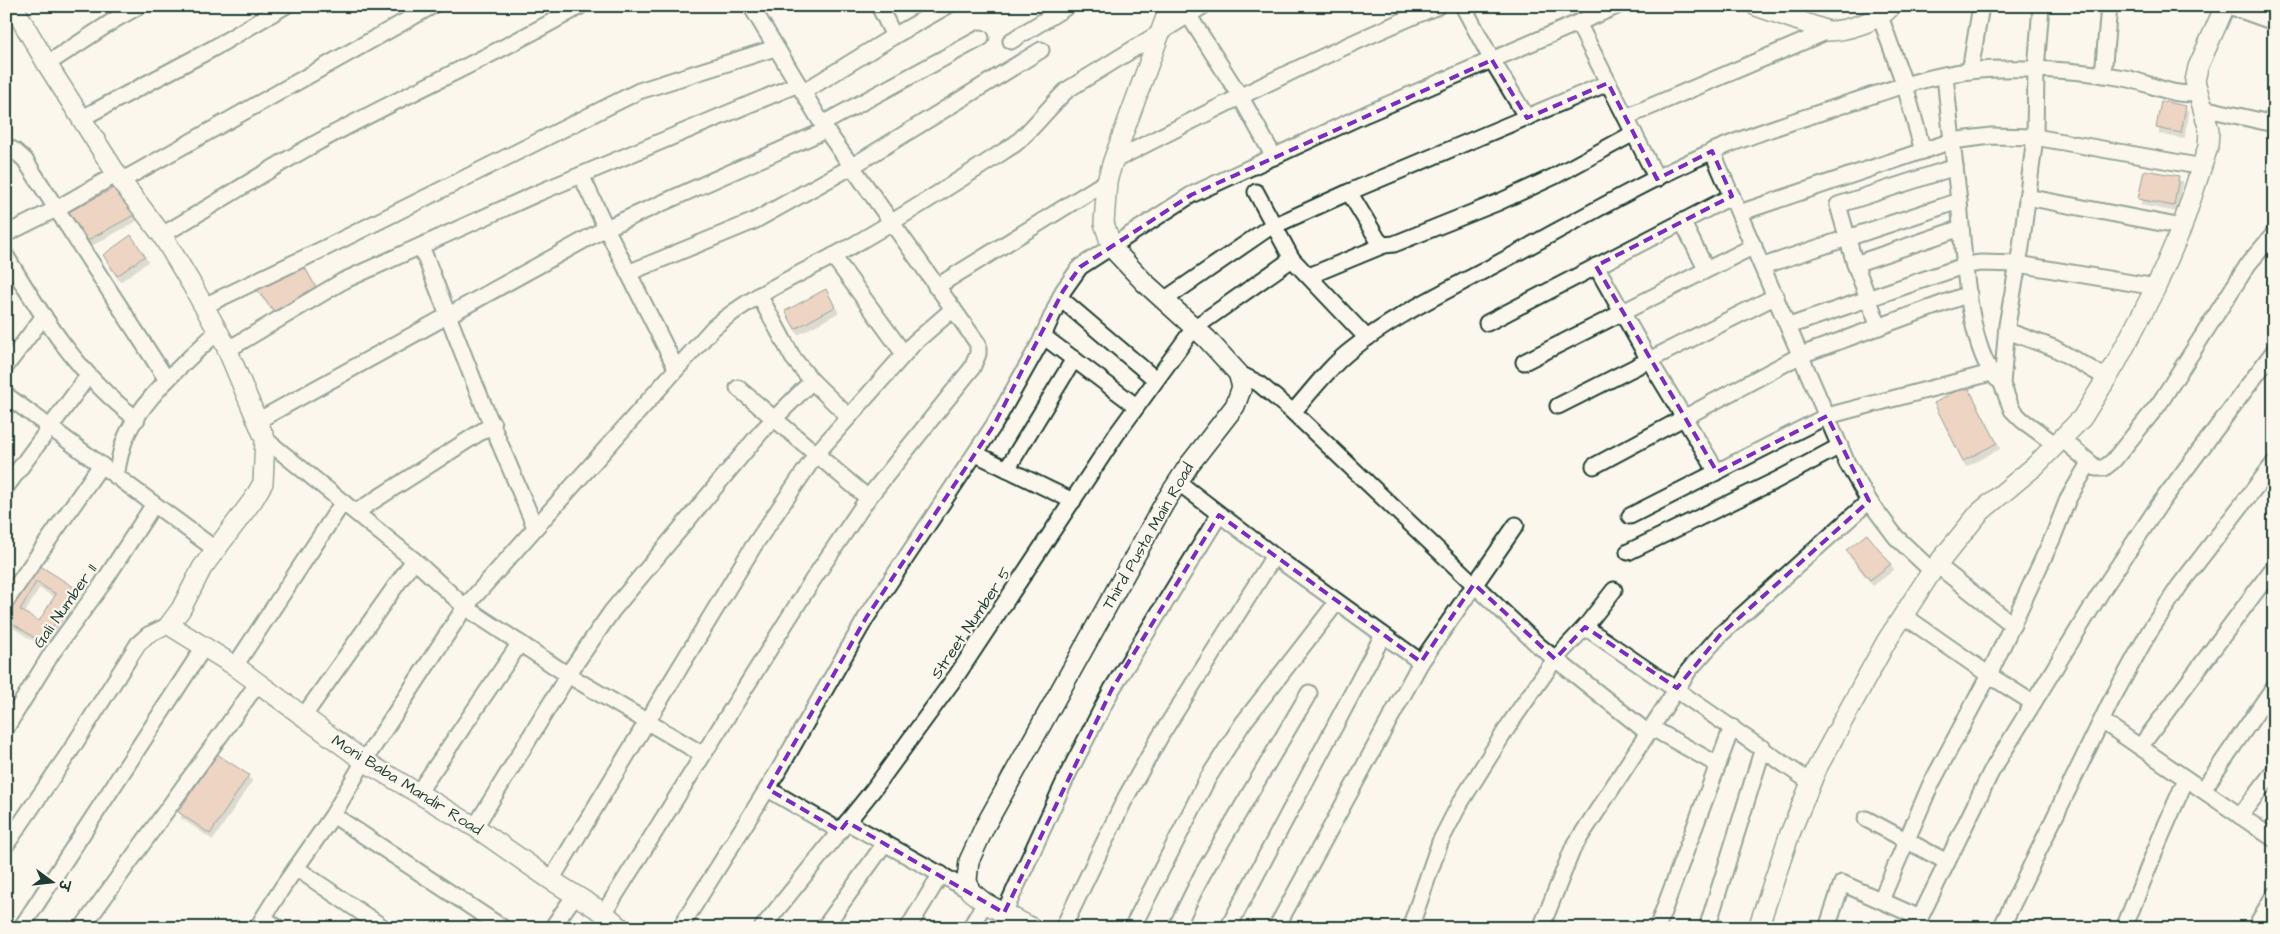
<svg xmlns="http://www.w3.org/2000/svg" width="2280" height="934" font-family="'Architects Daughter','Playpen Sans Deva',sans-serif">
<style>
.building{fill:#dca890;stroke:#1f3d34;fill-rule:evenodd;filter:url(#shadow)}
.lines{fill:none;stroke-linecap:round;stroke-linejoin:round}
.minor-casing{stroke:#1f3d34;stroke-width:19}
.tertiary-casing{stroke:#1f3d34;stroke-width:22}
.minor{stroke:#fbf7ec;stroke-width:15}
.tertiary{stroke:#fbf7ec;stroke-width:19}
.marked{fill:none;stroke:#7b2cbf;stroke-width:4;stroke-dasharray:10 6;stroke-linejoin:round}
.labels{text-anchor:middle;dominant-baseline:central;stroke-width:4.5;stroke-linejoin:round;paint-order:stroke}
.street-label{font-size:16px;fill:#1f3d34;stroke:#fbf7ec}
</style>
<defs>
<filter id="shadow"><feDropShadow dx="3" dy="5.5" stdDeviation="0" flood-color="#0004"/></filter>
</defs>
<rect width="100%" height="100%" fill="#fbf7ec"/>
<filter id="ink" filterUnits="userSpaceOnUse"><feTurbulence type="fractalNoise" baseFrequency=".02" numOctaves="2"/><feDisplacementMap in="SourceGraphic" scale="10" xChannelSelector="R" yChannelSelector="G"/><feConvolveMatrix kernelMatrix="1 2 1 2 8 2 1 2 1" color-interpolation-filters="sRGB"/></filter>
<g filter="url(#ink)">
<!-- building -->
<g class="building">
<path d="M2161,101L2186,106L2181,133L2156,128Z"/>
<path d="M2144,170L2179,176L2174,206L2138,199Z"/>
<path d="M117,186L134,215L83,243L67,213Z"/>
<path d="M131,235L145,256L117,276L103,255Z"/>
<path d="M303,264L318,291L274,311L257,290Z"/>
<path d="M826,289L835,307L795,329L785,311Z"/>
<path d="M1967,385L1997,443L1963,461L1934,403Z"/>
<path d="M1867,534L1891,564L1870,580L1846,550Z"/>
<path d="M34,562L77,589L42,643L6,619V602ZM36,582L56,594L39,621L20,610Z"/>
<path d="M217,754L249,775L210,834L178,812Z"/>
</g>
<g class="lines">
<!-- minor casing -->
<g class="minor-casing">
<g id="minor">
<path d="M879,6L894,36"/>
<path d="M1463,6L1492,60L1527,118"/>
<path d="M2041,6L2036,70L2035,137L2021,247L2007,325L2002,384L2012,410L2022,420L2056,445"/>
<path d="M2229,6L2274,22"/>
<path d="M1189,16L1240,96L1274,157"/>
<path d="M1880,16L1905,86L1923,151"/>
<path d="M1578,23L1657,179"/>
<path d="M1011,41L1068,6"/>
<path d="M47,64L116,19L139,6"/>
<path d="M1970,71L1981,6"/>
<path d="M1945,75C1949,117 1954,159 1959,201C1963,244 1967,349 1997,379"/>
<path d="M2103,75L2109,6"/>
<path d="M803,92L894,36L947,6"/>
<path d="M2203,108L2274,124"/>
<path d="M1626,117L1828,31"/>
<path d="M82,118L212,49L285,6"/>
<path d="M822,124L981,38"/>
<path d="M6,146L15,151L25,160L167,380"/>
<path d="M1712,151L1847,463L1869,501L1896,537L1932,571"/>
<path d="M1113,161C1220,106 1327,52 1438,6"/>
<path d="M581,175L606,228L676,368"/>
<path d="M121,181L432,6"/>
<path d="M1256,192L1292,259"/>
<path d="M1349,192L1378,240L1384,245L1394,244L1499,202L1555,176L1634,133"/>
<path d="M2027,197L2182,227"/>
<path d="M1739,213L1952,141L1991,136L2035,137L2203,167"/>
<path d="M1682,221L1706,269"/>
<path d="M6,234L56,209L117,174"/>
<path d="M162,235C212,206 261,174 311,146C400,96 493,57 580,6"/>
<path d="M421,246L476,387L535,527"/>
<path d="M6,256C42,316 79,377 137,419"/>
<path d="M833,256L904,354"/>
<path d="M1855,264L1838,205L1955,167"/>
<path d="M1596,266L1649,360L1717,472"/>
<path d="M1763,266L1959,201"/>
<path d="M628,273L754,221L851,167L1041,50"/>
<path d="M1309,276L1384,245"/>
<path d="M936,287L1107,181"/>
<path d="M759,295L793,358L812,381L849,417"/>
<path d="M1060,298L1155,379"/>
<path d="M1164,300L1267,229L1349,192L1608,83"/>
<path d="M204,306L325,248L639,91L775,48"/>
<path d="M1487,323L1732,196"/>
<path d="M1789,326L1966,265L1981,263L2018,264L2156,287"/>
<path d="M1879,327L1855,264L1961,228"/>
<path d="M2007,331L2054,348L2107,378"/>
<path d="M1043,336L1136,406"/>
<path d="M227,350L343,281L538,193L798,84"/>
<path d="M1524,362L1754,246"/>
<path d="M6,366L44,316"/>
<path d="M1238,373L1258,383L1293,412L1538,645L1648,733"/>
<path d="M738,388L868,498"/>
<path d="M6,395L215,549"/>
<path d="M1558,406L1776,296"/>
<path d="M1293,412C1311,392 1329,367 1351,350C1396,314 1451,289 1502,261C1571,224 1639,184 1711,152C1753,133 1799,120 1843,105C1883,92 1926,76 1969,71C2014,66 2079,70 2124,78C2149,82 2170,97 2196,93"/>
<path d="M259,420L606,228L826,130"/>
<path d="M265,439L414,560L465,607L568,675L702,754"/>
<path d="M2062,439L2096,468H2104L2113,461L2159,404L2249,263L2274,234"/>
<path d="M976,454L1073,501"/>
<path d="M1594,466L1801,355L1969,294"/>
<path d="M1007,469L1074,359"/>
<path d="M116,476C118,465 120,453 124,442C139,400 187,361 218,331"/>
<path d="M1178,482L1274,556L1421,662"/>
<path d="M6,487L88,376"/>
<path d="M356,512L493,424"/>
<path d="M1630,516L1827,416L1991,373"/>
<path d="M1628,552L1777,480L1840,446"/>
<path d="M1937,565L2013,625"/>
<path d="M6,601L101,465"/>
<path d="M1903,615L1989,675L2033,703"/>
<path d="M1585,627L1614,590"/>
<path d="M235,666L343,502"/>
<path d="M303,717L414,560"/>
<path d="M2102,721L2274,839"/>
<path d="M6,728L52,653L101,586L154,504"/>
<path d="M1652,728L1718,765"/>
<path d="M2140,747L2274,567"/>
<path d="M768,789L840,831"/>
<path d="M2203,790L2274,687"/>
<path d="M418,793L520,643"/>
<path d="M333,815L503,928"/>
<path d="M2240,816L2274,771"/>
<path d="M1866,819L1947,862"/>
<path d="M847,822L970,891"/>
<path d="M475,827L573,667L612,611L761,432L812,381"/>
<path d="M6,845L69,753L138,644L148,635L169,625"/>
<path d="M296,868L384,928"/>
<path d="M551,880L753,547L817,453L914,343L953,309"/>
<path d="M1881,900L1930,786L1989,675L2053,537L2068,499L2089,463"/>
<path d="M604,913L812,581L868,498L972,368L978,354V344L826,130L751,6"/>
<path d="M1004,913L1068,774L1112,689L1219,515"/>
<path d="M264,918L278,928"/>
<path d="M21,928L204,647"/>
<path d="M82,928L258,683"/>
<path d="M257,928L282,888L333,815L364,761L465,607L713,328C754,293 803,273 850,247C906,215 961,179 1015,144C1034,128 1048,108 1067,90L1203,6"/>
<path d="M552,928L575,895"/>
<path d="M680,928L779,770L866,618L994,425L1040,343L1063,291L1080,267L1191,195L1366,114L1617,6"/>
<path d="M762,928L873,790L957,675L1116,435L1194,328L1292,259L1367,338"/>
<path d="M824,928L885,843"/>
<path d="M908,928L941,874"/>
<path d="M970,928L985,903"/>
<path d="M1063,928L1126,797L1161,735L1274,556"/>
<path d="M1132,928L1208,778L1243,723L1337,602"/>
<path d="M1176,928L1202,875L1309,693"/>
<path d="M1228,928L1383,635"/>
<path d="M1276,928L1421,662L1516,525"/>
<path d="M1410,928L1440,842L1459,805L1511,722L1555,659L1585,627L1810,782"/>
<path d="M1541,928L1573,848L1689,670L1720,635L1869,501"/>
<path d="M1657,928L1732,727"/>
<path d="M1707,928L1763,748"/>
<path d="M1827,928L1842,883L1920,918"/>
<path d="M1915,928L1991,772L2103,589L2159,505L2274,351"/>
<path d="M2001,928L2110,703L2149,632L2180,585L2274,463"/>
<path d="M2124,928L2159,841L2186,779"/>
<path d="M2255,928L2274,895"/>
</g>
</g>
<!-- tertiary casing -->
<g class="tertiary-casing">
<g id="tertiary">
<path d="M13,6L47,64L121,181L162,235L192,285L225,344L265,439L263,483L253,500L202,568L181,609L169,625L235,666L364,761L475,827L551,880L604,913L621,928"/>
<path d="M1756,6L1828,31C1846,31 1880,21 1891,6"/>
<path d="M1032,928L985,903L970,891L967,880L969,861L985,826L1165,502L1189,465L1235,406L1242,387L1238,373L1207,339L1144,282L1112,248L1104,223L1107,181L1113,161L1170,6"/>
<path d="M1758,928L1789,836L1817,768L1886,642L1932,571L1979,513L2035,466L2082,418L2115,365L2156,287L2182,227L2208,147L2209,130L2195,81L2198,67L2225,6"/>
</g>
</g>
<!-- minor -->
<use href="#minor" class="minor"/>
<!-- tertiary -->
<use href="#tertiary" class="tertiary"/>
</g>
</g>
<!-- marked area -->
<path d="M0 0H2280V934H0ZM1492,60L1527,118L1608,83L1657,179L1712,151L1732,196L1596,266L1717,472L1827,416L1869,501L1720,635L1677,688L1585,627L1555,659L1474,584L1421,662L1219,515L1112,689L1004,913L847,822L840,831L768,789L866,618L994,425L1063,291L1080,267L1191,195Z" fill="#fbf7ec" fill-opacity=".55" fill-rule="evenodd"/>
<path class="marked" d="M1492,60L1527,118L1608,83L1657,179L1712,151L1732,196L1596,266L1717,472L1827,416L1869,501L1720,635L1677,688L1585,627L1555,659L1474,584L1421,662L1219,515L1112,689L1004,913L847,822L840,831L768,789L866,618L994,425L1063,291L1080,267L1191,195Z"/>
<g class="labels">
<!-- street labels -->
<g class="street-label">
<text transform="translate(1148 536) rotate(-60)">Third Pusta Main Road</text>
<text transform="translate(65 606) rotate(-55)">Gali Number 11</text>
<text transform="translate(971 623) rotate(-56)">Street Number 5</text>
<text transform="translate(407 785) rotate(32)">Moni Baba Mandir Road</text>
</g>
</g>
<!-- margin -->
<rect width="2280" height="934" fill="none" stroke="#fbf7ec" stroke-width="25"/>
<rect x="12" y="12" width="2255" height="909" fill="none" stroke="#1f3d34" stroke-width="2" filter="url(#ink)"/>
<!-- north arrow -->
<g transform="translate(52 882) rotate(105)" stroke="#fbf7ec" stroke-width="4" paint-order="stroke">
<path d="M0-4L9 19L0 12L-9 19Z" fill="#1f3d34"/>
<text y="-8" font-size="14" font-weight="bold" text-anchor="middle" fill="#1f3d34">उ</text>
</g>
</svg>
